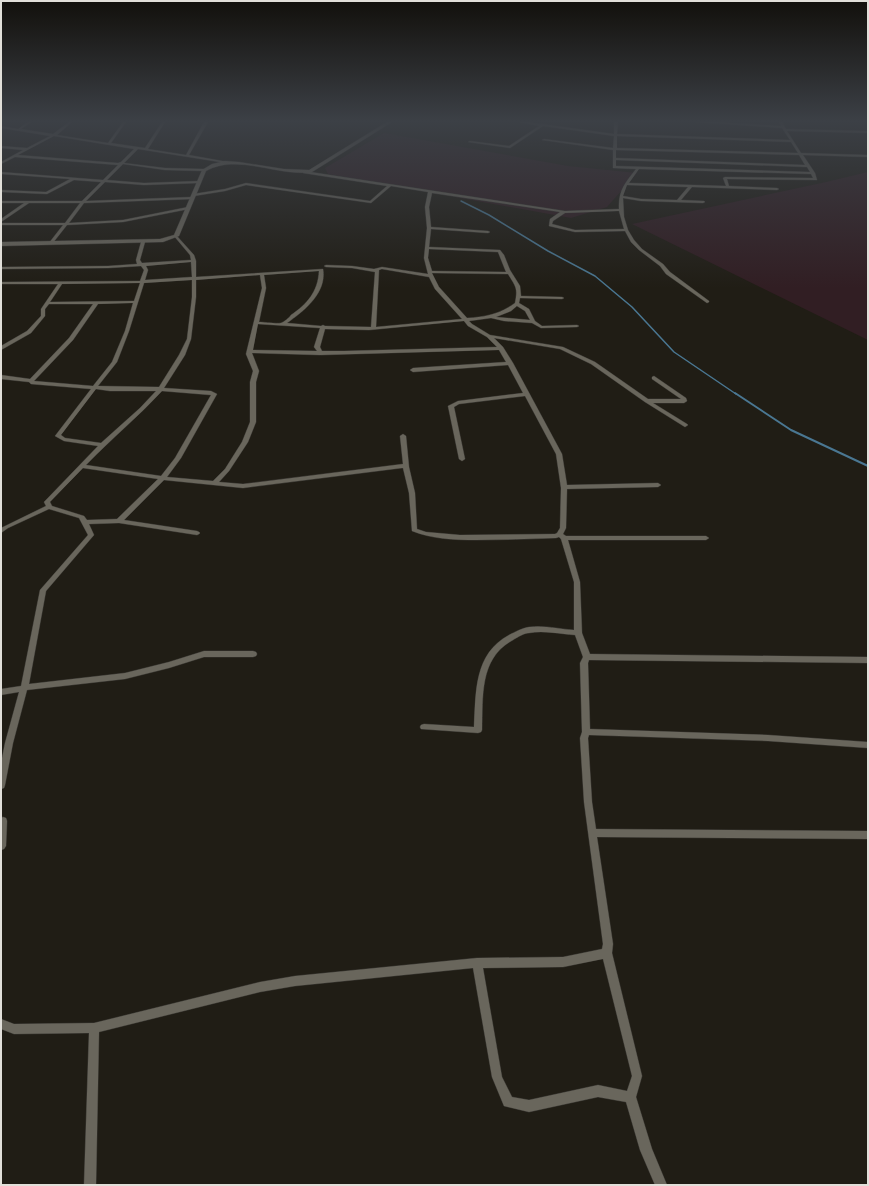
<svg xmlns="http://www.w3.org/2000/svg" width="869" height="1186" font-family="'Exo 2',sans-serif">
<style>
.industrial{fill:#311e23}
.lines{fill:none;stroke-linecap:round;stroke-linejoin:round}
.stream-far1{stroke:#4a7792;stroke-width:1.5}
.stream{stroke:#4a7792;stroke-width:2}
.minor-casing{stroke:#393732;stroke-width:1}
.tertiary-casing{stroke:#393732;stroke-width:1}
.minor{fill:#69665c;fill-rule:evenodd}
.tertiary{fill:#69665c;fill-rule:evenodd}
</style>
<rect width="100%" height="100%" fill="#201d15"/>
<!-- industrial -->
<g class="industrial">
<path d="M384,133L568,166L637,173L607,207L571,218L328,174L325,168Z"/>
<path d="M868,172V340L632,224L826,182Z"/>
</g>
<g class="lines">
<!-- stream-far1 -->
<path class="stream-far1" d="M461,201L489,215L548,251L595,276L632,307L674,352L736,394"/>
<!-- stream -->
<path class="stream" d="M735,393L791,430L868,466"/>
<!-- minor casing -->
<g class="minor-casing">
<g id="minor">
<path d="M28,122H31L21,129L53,134L69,122H72L57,135L108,143L123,122H126L111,143L145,148L162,122H165L148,149L186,155L204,122H208L189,155L228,162L226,163L138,149L124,163L165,168L204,169L206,170L204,171L165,170L123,164L107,180L144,183L199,181L201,182L199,183L144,185L105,182L86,201L192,197H193V199L84,203L69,223L123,220L188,207H189V209L123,222L67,225L52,244H51L49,243L63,225H1V223H65L80,203H29L1,222V219L24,203H1V201H82L101,182L74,180L47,194L1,192V190L46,192L70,179L1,174V172L103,180L118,165L15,157L1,164V162L23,150L1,148V146L27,148L50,136L1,128V126L18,129ZM54,136L134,149L121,162L118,163L18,155Z"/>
<path d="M519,122H528L614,134V122H618L617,134L790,140L782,128L696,122H716L781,126L779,122H782L786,129L868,131V133L787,131L801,153L868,155V157L803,155L815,173L817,180L727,179L729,186L777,188L779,189L777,190L692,187L681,200L704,201L705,202L703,203L641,201L623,198L624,217L628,230L634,240L642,249L663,264L670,272L709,301V302L707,303L666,274L660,266L639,250L631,242L625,231L575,232L549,226L550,219L560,212L432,193L429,207L431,227L488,231L490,232L488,233L431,229L429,247L500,250L504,255L510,270L520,286L521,296L562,297L564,298L562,299L520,298L519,303L529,309L535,321L542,326L577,325L579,326L577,327L541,328L532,323L504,321L491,318L469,321L472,324L490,335L563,347L595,362L648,399H681L652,379V377L654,376L686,398L687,401L684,403H653L687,424L688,425L685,427L645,402L591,364L560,349L494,338L503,347L513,363L562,454L567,485L658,483L661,485L658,487L567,489L566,528L563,534L566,536H706L709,538L706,540H568L580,582L582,633L590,654L868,657V663L589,660L588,663L590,729L768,735L868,742V748L768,741L589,735L588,738L592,802L596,829L868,831V839L597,837L613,944L612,953L642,1076L636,1097L652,1149L667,1185H655L640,1150L626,1102L598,1097L529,1112L504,1106L492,1077L473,968L295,986L260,992L99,1032L96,1185H84L89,1033L14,1034L1,1029V1019L14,1024L94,1023L260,982L295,976L477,958L563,957L602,949L603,944L584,802L580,738L582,732L580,663L583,657L575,635C560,634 544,630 529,633C524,633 518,637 513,640C479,658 483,697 482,730L481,732L478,733L421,729L420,727L421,725L424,724L474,727C476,691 474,654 509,635C515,632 522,628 529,627C544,625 559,629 574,630V582L561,539L559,537L556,538C529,539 502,540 476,540C454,540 432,539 412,531L409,493L403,468H402L243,488L164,480L124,520L197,531L199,532L200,533L199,534L197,535L119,523L89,524L94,535L46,591L29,684L125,673L169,662L204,651H253L256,652L257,654L256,656L253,657H204L169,668L125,679L27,690L13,743L5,785L4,788L1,789V763L5,743L19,692L1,695V689L21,686L40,590L88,535L79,518L49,509L8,528L1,533V528L46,506L44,502L45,501L98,446L64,441L55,436L91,389L31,384L29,382L1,379V375L30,379L69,338L93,304H49L45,309V316L31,333L1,350V346L27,331L41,316V309L58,284H1V282L140,281L144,270L141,266L108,268L1,269V267L108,266L137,264L136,260L141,242L143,241L145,242L140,260L142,263L191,260L190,255L174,236L176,235L194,255L196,261V277L323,269C327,293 304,311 287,323L321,326L323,325L325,326L371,327L375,272L352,268L326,267L324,266L326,265L352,266L374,269L382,267L428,274L424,258L427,228L425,207L428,192L391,186L371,203L246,185L225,191L194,196H193V194L225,189L246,183L370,201L387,186L303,173L304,171L565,211L619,209C618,191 625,183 636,169L613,168V150L542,140L544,139L613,148L614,136L543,126L510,148L468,142L470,141L509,146L539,126ZM617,136L791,142L798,153L617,148ZM616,150L799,155L805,165L616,158ZM616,160L807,167L810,172L616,166ZM639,169L811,174L813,178L725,177L723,178L726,186L629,183ZM627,185L688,187L677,200L641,199L623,196ZM619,211L624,229L575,230L552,224L553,221L565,213ZM429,249L498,252L506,272L432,271L428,258ZM191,262L192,277L145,280L148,270L146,266ZM382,269L429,277L435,289L462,319L376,327L379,270ZM319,271C318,292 307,304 291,315C289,318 284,322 281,323C276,324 265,322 259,322L266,288L264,275ZM432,273L508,274C516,287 518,288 515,303C500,314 485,317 467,318L439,287ZM260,275L262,288L246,354L253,371L250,382V422L242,442L225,469L213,481L167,477L181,458L217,394L211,391L164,388L185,355L191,339L196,297V280ZM192,280V297L187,339L179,355L159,387L98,386L117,362L129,331L144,283ZM140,283L134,301L50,302L62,284ZM133,303L125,331L112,362L93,386L34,381L73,340L98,304ZM517,306L525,311L530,320L496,317L511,311ZM464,321L468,326L487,337L497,347L344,351H322L320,347L325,329L369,330ZM258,324L320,328L314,347L317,351L253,350ZM499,350L506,362L413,368L410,370L413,372L508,365L523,393L458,401L448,406L459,459L462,461L465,459L454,407L459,404L525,396L556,454L561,488L560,528L557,533L555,534L460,535L426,532L417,529L415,493L409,467L406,436L403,434L400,436L403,464L243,484L219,482L229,471L248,442L256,422V382L259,371L252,353L320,355ZM96,389L110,391H156L140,408L101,443L65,438L61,435ZM162,391L211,395L175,458L161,476L86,465C111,439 138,417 162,391ZM83,468L158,479L117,519L87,520L84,516L52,506L50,502ZM603,959L632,1076L627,1091L598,1085L529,1100L512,1097L502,1077L483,968L563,967Z"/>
<path d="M3,817L6,818L7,821L6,846L4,849L1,850V818Z"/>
</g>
</g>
<!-- tertiary casing -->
<g class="tertiary-casing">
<path id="tertiary" d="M387,122H392L312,172C277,177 238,153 206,171L179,236L163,242L1,246V242L160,239L174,235L202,170L212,164L225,161L239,162L284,169L309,170Z"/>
</g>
<!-- minor -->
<use href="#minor" class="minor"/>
<!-- tertiary -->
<use href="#tertiary" class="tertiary"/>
</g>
<!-- sky -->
<linearGradient id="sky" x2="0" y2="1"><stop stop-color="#12100c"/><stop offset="0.42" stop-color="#3c4046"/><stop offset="1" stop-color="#3c4046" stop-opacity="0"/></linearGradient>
<rect width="869" height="288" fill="url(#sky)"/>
<!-- border -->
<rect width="869" height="1186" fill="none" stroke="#e1dfd9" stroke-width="4"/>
</svg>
